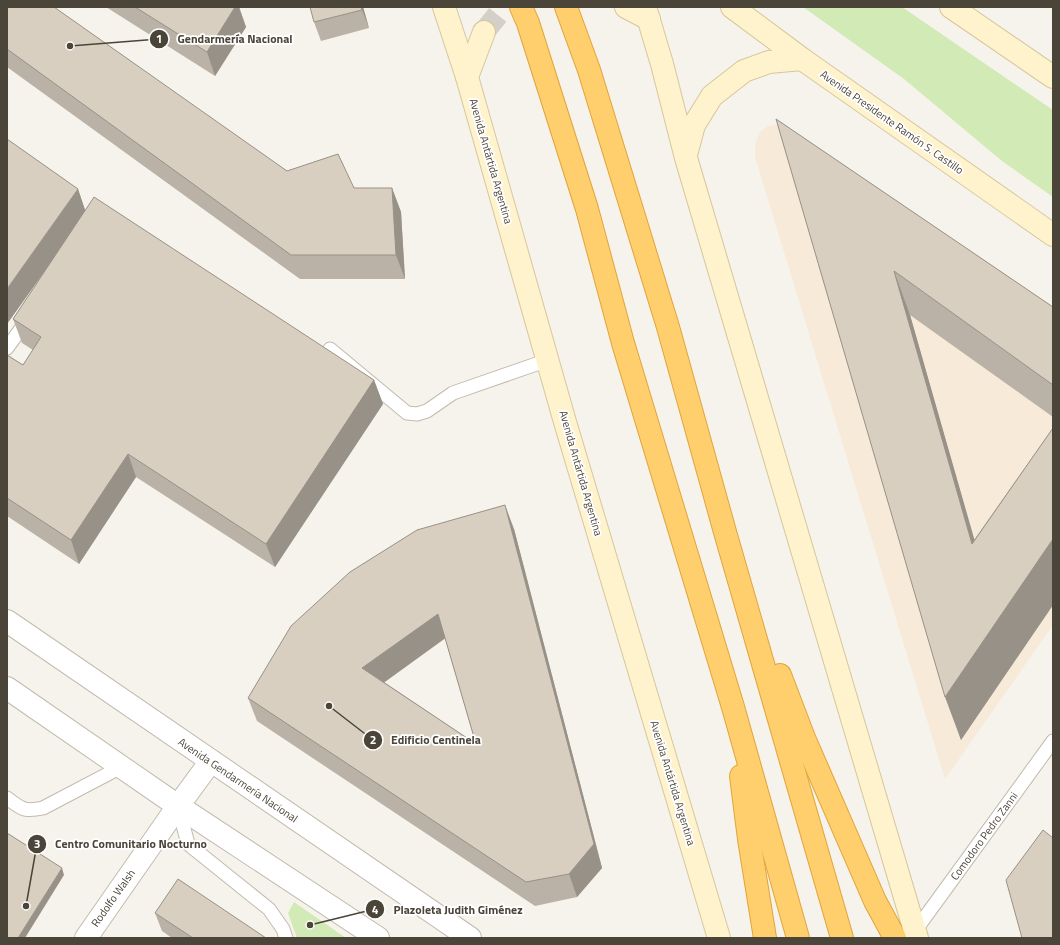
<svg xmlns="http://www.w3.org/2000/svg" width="1060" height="945" font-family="'Titillium Web',sans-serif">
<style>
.commercial{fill:#f7ead8}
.green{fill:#d2eab5}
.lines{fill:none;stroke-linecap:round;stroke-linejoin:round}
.secondary-tunnel{stroke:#d4d0c8;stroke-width:22;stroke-dasharray:22 11;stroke-linecap:butt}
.service-casing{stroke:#c2bbae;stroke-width:15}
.minor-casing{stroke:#c2bbae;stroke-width:24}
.secondary-casing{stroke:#d6c79b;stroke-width:24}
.motorway-casing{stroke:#e0a43c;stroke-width:24}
.service{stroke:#fff;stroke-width:13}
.minor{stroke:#fff;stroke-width:22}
.secondary{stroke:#fff3cd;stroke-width:22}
.motorway{stroke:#ffcf6e;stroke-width:22}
.wall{fill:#bab2a6;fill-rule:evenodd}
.shaded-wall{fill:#979187}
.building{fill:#d8cfc1;stroke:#979187;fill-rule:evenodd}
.labels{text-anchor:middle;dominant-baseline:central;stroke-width:3.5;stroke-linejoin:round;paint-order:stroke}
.street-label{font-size:11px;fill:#4b4439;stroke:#fff}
.leader{fill:none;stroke:#4b4439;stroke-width:1.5}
.callout-dot{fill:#4b4439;stroke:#fff;stroke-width:1.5}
.mark-label{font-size:12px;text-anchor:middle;font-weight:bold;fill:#fff}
.callout-label{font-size:12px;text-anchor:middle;font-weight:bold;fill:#4b4439;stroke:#fff;stroke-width:3.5;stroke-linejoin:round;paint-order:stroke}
</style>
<rect width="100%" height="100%" fill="#f6f3ec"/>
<!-- commercial -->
<path class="commercial" d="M779,125L1053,314V625L945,779L755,157V144L760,132L768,126Z"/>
<!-- green -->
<g class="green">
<path d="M803,7H902L1053,110V197L1002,161L904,79Z"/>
<path d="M294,902L346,938H297L288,913Z"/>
</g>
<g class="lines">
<!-- secondary-tunnel -->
<path class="secondary-tunnel" d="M484,32L504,7"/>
<!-- service casing -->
<g class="service-casing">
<g id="service">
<path d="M7,348L28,319"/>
<path d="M330,349L407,413L417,414L427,411L453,393L548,360"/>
<path d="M7,798C22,809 24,812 43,808L121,767"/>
<path d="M178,806L188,844L269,909L283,929L286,938"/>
<path d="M915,931L1053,741"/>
</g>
</g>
<!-- minor casing -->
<g class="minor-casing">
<g id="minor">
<path d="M7,621L470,938"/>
<path d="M7,688L178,806L378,938"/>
<path d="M86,938L178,806L211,761"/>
</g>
</g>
<!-- secondary casing -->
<g class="secondary-casing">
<g id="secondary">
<path d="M444,7L467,77L565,422L719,938"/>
<path d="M626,7L649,19"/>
<path d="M645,7L662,64L686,158L917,938"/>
<path d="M732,7L802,59L1053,235"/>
<path d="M951,7L1053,77"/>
<path d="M467,77L484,32"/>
<path d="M686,155L694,125L712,96L744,71L769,62L802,59"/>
</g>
</g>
<!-- motorway casing -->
<g class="motorway-casing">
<g id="motorway">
<path d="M521,7L528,23L587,209L623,343L733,707L798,938"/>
<path d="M566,7L589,70L668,327L725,532L842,938"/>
<path d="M780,675L804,738L875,901L895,938"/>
<path d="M741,776L749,839L765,938"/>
</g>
</g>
<!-- service -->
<use href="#service" class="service"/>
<!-- minor -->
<use href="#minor" class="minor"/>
<!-- secondary -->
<use href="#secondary" class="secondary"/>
<!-- motorway -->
<use href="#motorway" class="motorway"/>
</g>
<!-- wall -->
<g class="wall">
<path d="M7,7L287,171L354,188H392L401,212L405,279H300L7,67Z"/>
<path d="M106,7H239L246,27L215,76Z"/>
<path d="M363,7L369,28L321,41L314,22Z"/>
<path d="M776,119L1053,307V417L910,315L974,540L1053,428V605L961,740Z"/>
<path d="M78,189L85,210L374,380L383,404L275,567L136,477L79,564L7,516V355L23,365L33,350L22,343L13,319L46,269L7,324Z"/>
<path d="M514,529L602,868L577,897L535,906L257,721L248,698ZM445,638L476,744L384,682Z"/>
<path d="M155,913L266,938H172L162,931Z"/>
</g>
<!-- shaded-wall -->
<g class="shaded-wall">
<path d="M235,7H239L246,27L215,76L207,52Z"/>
<path d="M361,7H363L369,28L362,10Z"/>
<path d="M392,188L401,212L405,279L396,255Z"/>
<path d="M78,189L86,213L7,324V289Z"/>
<path d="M894,271L910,315L988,587L972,544Z"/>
<path d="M374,380L383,404L275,567L266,544Z"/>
<path d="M128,454L136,477L79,564L71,540Z"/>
<path d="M505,505L514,529L602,868L577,897L569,874Z"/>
<path d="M1053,539V605L961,740L945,697Z"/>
<path d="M438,614L447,637L371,692L362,668Z"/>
<path d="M62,868L64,875L25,938H18Z"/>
</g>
<!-- building -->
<g class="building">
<path d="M7,7H54L287,171L338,154L354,188H392L396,255H291L7,49Z"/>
<path d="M135,7H235L207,52Z"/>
<path d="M310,7H361L362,10L314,22Z"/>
<path d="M776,119L1053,307V385L894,271L972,544L1053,428V539L945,697Z"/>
<path d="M7,139L78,189L7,289Z"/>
<path d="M94,197L374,380L266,544L128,454L71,540L7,498V355L23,365L41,337L13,319Z"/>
<path d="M505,505L594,844L569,874L526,882L248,698L291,626L350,572L417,530ZM438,614L476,744L362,668Z"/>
<path d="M1043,830L1053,838V938H1022L1006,880Z"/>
<path d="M7,833L62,868L18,938H7Z"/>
<path d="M178,879L266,938H193L155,913Z"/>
</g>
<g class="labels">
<!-- street labels -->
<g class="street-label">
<text transform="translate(892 122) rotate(35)">Avenida Presidente Ramón S. Castillo</text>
<text transform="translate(491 161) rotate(74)">Avenida Antártida Argentina</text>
<text transform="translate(581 473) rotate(74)">Avenida Antártida Argentina</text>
<text transform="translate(238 780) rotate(34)">Avenida Gendarmería Nacional</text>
<text transform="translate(673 783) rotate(73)">Avenida Antártida Argentina</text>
<text transform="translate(984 836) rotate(-54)">Comodoro Pedro Zanni</text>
<text transform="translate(113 898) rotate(-55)">Rodolfo Walsh</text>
</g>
</g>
<!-- callouts -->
<path class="leader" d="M70 46L159 39M329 706L373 740M26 906L37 844M310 925L375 909"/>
<g class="callout-dot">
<circle cx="70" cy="46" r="4"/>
<circle cx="329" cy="706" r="4"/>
<circle cx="26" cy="906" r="4"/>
<circle cx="310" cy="925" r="4"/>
<circle cx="159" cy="39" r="10"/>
<circle cx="373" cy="740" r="10"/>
<circle cx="37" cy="844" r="10"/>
<circle cx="375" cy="909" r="10"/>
</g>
<g class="mark-label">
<text x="159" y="43">1</text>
<text x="373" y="744">2</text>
<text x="37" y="848">3</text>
<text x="375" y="914">4</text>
</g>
<g class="callout-label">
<text x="235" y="43">Gendarmería Nacional</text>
<text x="436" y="744">Edificio Centinela</text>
<text x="131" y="848">Centro Comunitario Nocturno</text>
<text x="458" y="914">Plazoleta Judith Giménez</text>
</g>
<!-- border -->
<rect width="1060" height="945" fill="none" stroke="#4b4439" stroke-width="16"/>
</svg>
